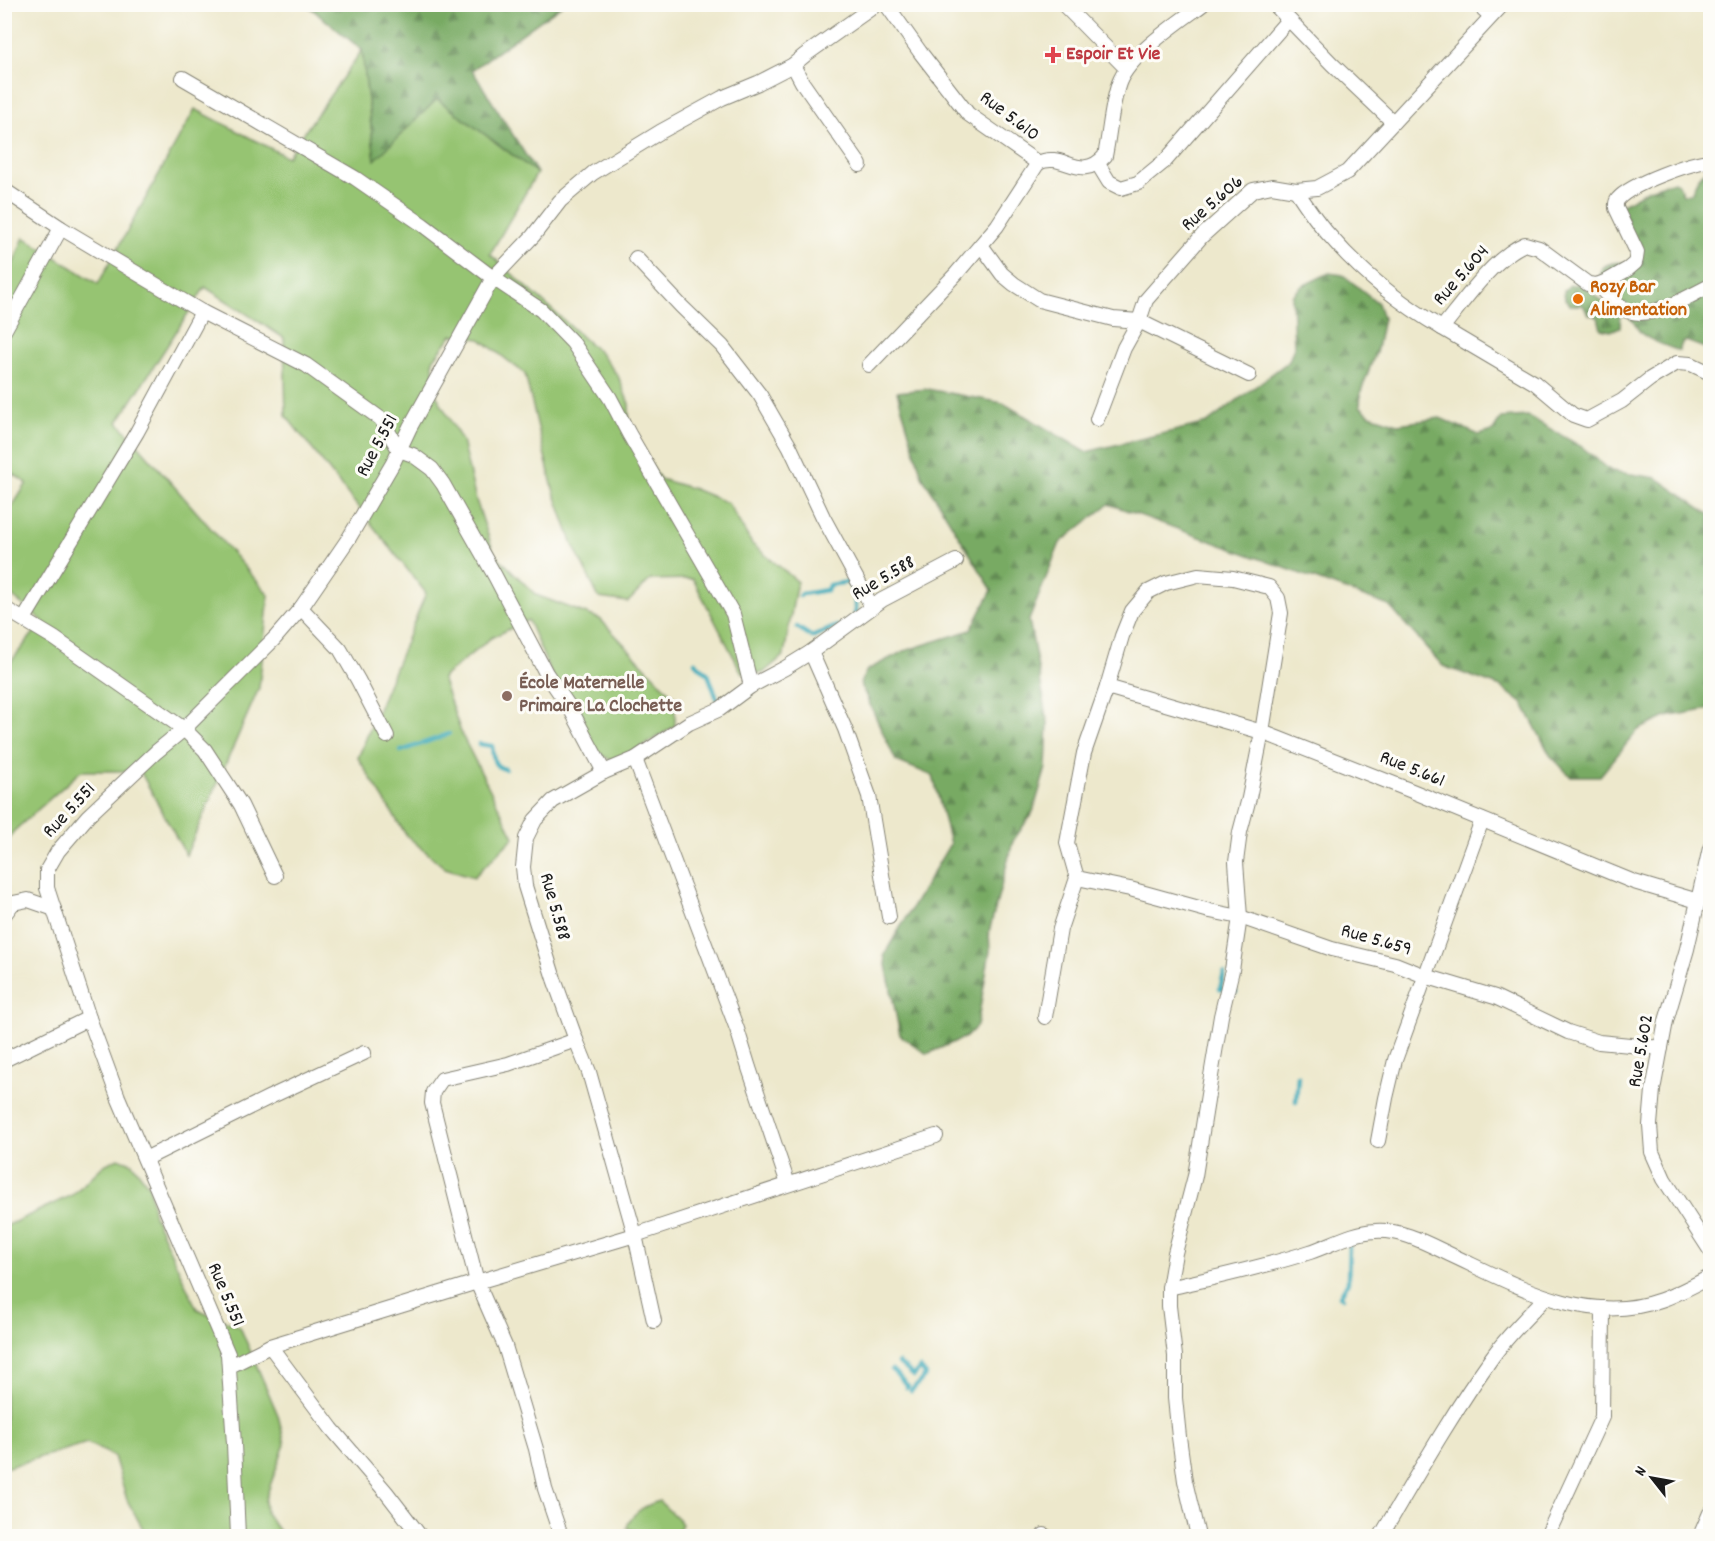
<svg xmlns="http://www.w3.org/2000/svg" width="1715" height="1541" font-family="Dekko,sans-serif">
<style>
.grass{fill:#96c472;stroke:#597047;stroke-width:1.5}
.forest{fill:url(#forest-firs);stroke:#4a6340;stroke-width:1.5}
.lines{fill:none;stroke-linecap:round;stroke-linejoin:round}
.stream{stroke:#3baab9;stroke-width:4.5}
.minor-casing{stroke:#848274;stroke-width:16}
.minor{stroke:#fff;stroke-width:14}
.health-dot{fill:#e0444e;stroke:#fdfcf7;stroke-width:2}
.food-dot{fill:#e8710a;stroke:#fdfcf7;stroke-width:2}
.education-dot{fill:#8d6e63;stroke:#fdfcf7;stroke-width:2}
.labels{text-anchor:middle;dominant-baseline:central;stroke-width:6;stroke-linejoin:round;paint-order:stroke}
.health-label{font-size:20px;font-weight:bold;fill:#be3a42;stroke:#fdfcf7;text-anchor:start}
.street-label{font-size:20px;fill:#1c1c1c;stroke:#fdfcf7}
.food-label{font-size:20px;font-weight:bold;fill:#c56008;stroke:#fdfcf7;text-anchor:start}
.education-label{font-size:20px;font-weight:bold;fill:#785e54;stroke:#fdfcf7;text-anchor:start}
</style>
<defs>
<pattern id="forest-firs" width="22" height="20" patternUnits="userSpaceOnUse" patternTransform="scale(1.5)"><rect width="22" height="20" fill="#78aa64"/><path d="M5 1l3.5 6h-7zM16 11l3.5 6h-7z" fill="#628a52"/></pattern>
</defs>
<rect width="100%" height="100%" fill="#fdfcf7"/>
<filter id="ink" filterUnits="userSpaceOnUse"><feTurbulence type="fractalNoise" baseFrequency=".0167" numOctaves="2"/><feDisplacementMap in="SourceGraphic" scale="12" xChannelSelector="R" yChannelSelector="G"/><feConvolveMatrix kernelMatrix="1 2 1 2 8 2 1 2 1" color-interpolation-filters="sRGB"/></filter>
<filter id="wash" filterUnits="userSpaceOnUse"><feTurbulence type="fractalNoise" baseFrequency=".008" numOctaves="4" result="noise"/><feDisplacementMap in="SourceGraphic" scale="24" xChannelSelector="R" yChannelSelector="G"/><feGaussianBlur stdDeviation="1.35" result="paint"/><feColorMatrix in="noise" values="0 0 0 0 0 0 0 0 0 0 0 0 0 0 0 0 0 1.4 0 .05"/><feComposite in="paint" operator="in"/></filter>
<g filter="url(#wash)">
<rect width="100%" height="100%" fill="#ede8cc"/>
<!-- grass -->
<g class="grass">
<path d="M362,50L375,159L437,99L537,173L490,254L600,353L618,376L629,404V434L660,479L694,489L728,503L752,544L797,581L784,655L763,673H742L693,579L650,580L628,602L599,598L573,545L553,489L525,374L480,339L452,335L433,360L434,391L462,441L476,500L494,553L536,595L600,619L675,698V726L616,763L587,747L564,704L528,620L491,638L442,678L462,735L514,837L474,877L445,868L406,835L358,758L426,593L286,416L284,338L205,287L118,422L269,595L259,688L186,855L140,771H81L13,832L5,848V669L43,621L4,590L5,518L27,483L4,468L5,284L24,237L98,284L195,109L287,157Z"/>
<path d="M118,1158L132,1163L149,1186L154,1216L197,1309L240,1327L278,1415L285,1444L265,1500L266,1513L282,1536H147L127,1500L114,1456L87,1443L5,1468L4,1227L72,1195L104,1165Z"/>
<path d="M659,1501L679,1520L682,1524L676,1536H650L627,1528C629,1514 646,1505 659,1501Z"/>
</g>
<!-- forest -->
<g class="forest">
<path d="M307,5H562L472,70L537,173L437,99L375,160L362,50Z"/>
<path d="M1710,169V350L1686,341L1682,343L1679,351C1667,346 1652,342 1642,334C1634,327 1634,315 1621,315L1620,327L1611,331L1601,329L1598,317L1588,314L1583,305H1570L1565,299L1564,291L1570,285L1580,284C1590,290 1597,299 1607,304L1612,302V287L1615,280L1601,279C1597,262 1618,261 1630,264L1635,261L1621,205L1649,189L1674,181L1679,185L1683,194H1691C1696,182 1698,174 1710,169Z"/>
<path d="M1329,273L1343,275L1378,303L1383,318L1377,349L1361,391L1360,406L1370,415L1398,424L1440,418L1479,435L1493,431L1501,418L1528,416L1582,447L1611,471L1657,478L1710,515V709L1666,717L1638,730L1600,776H1570L1550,755L1523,704L1501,687L1443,666L1389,606L1109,504L1060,543L1029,620L1048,722L1046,768L1033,812L1013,841L989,932L990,951L977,1026L966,1037L927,1054L900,1035L884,955L950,844L933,776L896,761L860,683L867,670L904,651L971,630L992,590L922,476L897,392L927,389L1003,403L1086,452L1207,423L1289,361L1294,347L1292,296L1302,286Z"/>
</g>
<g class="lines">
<!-- stream -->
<g class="stream">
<path d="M800,596L802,594L827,590L829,585L849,582L855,598V614"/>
<path d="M797,627L812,637L837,626"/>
<path d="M695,662L708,674L719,704"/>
<path d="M479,744L492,746C494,759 492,766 505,769"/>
<path d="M401,751L449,734"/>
<path d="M1224,973L1220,989L1236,992"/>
<path d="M1296,1102L1298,1076"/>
<path d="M1343,1298L1340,1296L1348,1282L1349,1246"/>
<path d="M899,1363L914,1376L920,1368L926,1375L911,1391"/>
<path d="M892,1370L908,1386L907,1388"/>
</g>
</g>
</g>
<g filter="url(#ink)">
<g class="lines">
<!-- minor casing -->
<g class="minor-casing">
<g id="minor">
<path d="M886,4L920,52L968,114L1038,163C1064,150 1079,184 1105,156C1110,132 1111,106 1119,83C1129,55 1179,22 1203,4"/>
<path d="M1063,4L1126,68"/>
<path d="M1274,4L1332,64L1393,122"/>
<path d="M1478,4L1491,16"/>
<path d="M793,65L802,82L860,165"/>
<path d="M183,78L355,178L423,225L493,278L541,310L573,343L610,398L629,434L733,614L751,686"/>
<path d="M1710,161C1691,162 1631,184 1618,199C1615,203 1616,204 1616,208L1637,252L1636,259L1635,263L1628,269L1607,281L1597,285L1588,284L1539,248L1525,244C1495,256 1463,302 1442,328L1535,383L1573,415L1587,420L1622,401L1650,379L1677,363L1691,364L1710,373"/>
<path d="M1098,164L1109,182L1121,188L1138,183L1166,160L1288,20"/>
<path d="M4,190L61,228L202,312L306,365L381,419L399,450L413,455L432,469L443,484L495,576L546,673L570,708L604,772"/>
<path d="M1296,190C1306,205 1316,221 1329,235C1361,272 1399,303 1442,328"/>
<path d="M981,245L1002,274L1014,284L1039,300L1113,319L1139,321L1124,348L1097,419"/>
<path d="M636,258L681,306L722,346L760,395L790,447L823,517L872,607"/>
<path d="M1597,285C1605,292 1613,302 1622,308C1648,324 1686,297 1710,286"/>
<path d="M4,331L61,228"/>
<path d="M869,365L956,274L997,226L1038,163"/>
<path d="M1249,375L1139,321L1146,300L1202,236L1253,190L1272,186L1296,190L1317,188L1347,172L1503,4"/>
<path d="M4,608L54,638L184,729L205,750L241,805L275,876"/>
<path d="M301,608L340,649L358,680L387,736"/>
<path d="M24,619L137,432L202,312"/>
<path d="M811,652L845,729L869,796L889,917"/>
<path d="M1107,687L1262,732L1412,791L1634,882L1698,901"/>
<path d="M635,759L737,1029L749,1068L788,1184"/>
<path d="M1710,848L1687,949L1666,1021L1653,1090L1650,1125L1652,1152L1664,1179L1710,1250"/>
<path d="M1077,878L1130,889L1210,911L1240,917L1332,949L1395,964L1425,976L1495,997L1568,1032L1599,1042L1661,1048"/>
<path d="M4,915L13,903L28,900L54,909"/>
<path d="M1045,1017L1060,929L1077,878L1067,843L1084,753L1107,687L1122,636L1132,611L1148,592L1166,583L1198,575L1233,578L1269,587L1278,598L1281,613L1262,732L1249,798L1240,832L1236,862L1240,917L1232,970L1221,1016L1210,1082L1195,1176L1175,1253L1169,1288V1306L1175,1356V1398L1179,1437L1185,1481L1198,1536"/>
<path d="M576,1040L589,1072L635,1235L654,1321"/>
<path d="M4,1060L89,1018"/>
<path d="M1378,1141L1386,1098L1395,1060L1482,820"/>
<path d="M145,1159L270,1097L364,1053"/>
<path d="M1169,1288C1216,1277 1264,1267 1310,1252C1331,1245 1353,1232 1375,1231C1401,1229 1426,1243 1449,1254C1514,1284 1586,1327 1661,1300C1678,1294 1694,1285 1710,1277"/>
<path d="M270,1346L332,1429L386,1492L420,1536"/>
<path d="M230,1366L270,1346L477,1282L635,1235L936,1136"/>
<path d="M238,1536L234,1444L228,1354L118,1097L89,1018L47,888V870L58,851L88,816L156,752L184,729L275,638L301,608L349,538L393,463L410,427L493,278L533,236L560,201L593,173L660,132L722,98L758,83L793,65L805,55L877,4"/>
<path d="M561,1536L545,1489L536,1449L505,1346L477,1282L432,1103L433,1092L442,1079L508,1064L576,1040L554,979L525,886L523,867L526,838L535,820L553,801L604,772L635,759L689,723L720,709L751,686L785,668L811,652L882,600L956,561"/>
<path d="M1044,1536V1535"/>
<path d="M1381,1536C1417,1475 1452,1413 1493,1356C1509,1334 1528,1316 1546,1297"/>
<path d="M1547,1536L1602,1417L1603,1308"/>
<path d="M1700,1536L1710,1513"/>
</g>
</g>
<!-- minor -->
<use href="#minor" class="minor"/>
</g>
</g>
<!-- markers -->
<path class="health-dot" d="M1050 46h6v6h6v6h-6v6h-6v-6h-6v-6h6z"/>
<circle class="food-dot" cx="1578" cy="299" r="6"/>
<circle class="education-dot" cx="507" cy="696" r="6"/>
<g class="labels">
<!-- health labels -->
<g class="health-label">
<text x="1066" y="55">Espoir Et Vie</text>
</g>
<!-- street labels -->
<g class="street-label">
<text transform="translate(1009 117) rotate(37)">Rue 5.610</text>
<text transform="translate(1213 204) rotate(-41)">Rue 5.606</text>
<text transform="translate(1462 276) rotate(-48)">Rue 5.604</text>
<text transform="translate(378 446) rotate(-62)">Rue 5.551</text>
<text transform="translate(884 579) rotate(-31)">Rue 5.588</text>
<text transform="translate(1412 770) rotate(22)">Rue 5.661</text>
<text transform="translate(70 811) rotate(-47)">Rue 5.551</text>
<text transform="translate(554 907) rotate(74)">Rue 5.588</text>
<text transform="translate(1376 941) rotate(16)">Rue 5.659</text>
<text transform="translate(1642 1051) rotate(-80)">Rue 5.602</text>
<text transform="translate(225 1295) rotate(67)">Rue 5.551</text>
</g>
<!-- food labels -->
<g class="food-label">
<text x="1590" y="288">Rozy Bar<tspan x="1590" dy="23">Alimentation</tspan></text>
</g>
<!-- education labels -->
<g class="education-label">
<text x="519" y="684">École Maternelle<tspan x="519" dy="23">Primaire La Clochette</tspan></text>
</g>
</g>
<!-- margin -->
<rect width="1715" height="1541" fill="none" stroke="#fdfcf7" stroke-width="24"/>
<!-- north arrow -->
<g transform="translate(1652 1478) rotate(301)" stroke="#fdfcf7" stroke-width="4.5" paint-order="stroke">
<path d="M0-4.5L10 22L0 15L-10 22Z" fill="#1c1c1c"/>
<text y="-9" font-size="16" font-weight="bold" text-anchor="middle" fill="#1c1c1c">N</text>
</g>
</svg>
